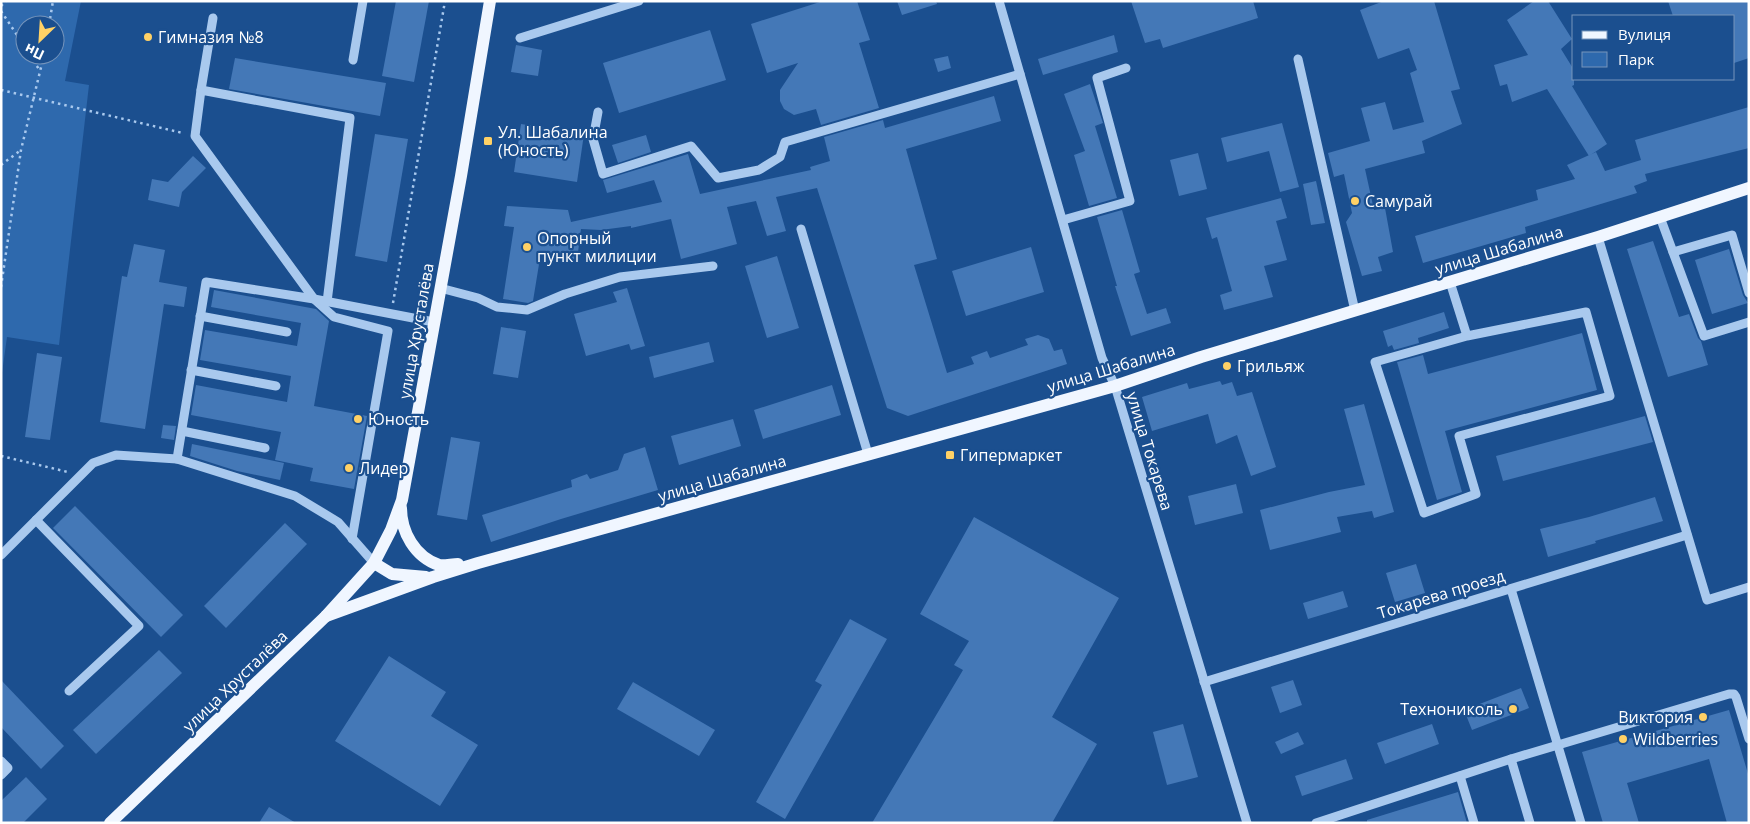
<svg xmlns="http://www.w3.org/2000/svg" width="1750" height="824" font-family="'Open Sans',sans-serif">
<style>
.green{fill:#2e69ad;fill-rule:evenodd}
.building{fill:#4478b7}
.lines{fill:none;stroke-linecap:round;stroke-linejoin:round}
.path{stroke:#a9c9ee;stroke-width:2.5;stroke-dasharray:2.5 4;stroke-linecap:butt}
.minor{stroke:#a9c9ee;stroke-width:9}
.major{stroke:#f0f6ff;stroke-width:12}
.poi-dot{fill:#ffd166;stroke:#1b4f8f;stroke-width:2}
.labels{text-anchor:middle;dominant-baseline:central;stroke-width:4.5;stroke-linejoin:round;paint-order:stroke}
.poi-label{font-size:16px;fill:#fff;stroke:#1b4f8f;text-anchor:start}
.street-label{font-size:16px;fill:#fff;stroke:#1b4f8f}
</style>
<rect width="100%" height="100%" fill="#1b4f8f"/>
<!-- green -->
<path class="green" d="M1,1H81L65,81L89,85L59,345L7,337L1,380ZM25,25H55V55H25Z"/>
<!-- building -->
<g class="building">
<path d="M396,1H429L414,82L382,76Z"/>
<path d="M823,1H857L870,40L859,43L879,108L821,125L816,109L794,115L784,109L780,101V90L798,63L767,73L751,24Z"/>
<path d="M897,1H936L937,4L902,15Z"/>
<path d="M1131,1H1253L1258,18L1163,48L1160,39L1145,43Z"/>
<path d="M1384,1H1434L1460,89L1451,91L1462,124L1422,141L1425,153L1365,169L1374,210L1385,208L1393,252L1378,257L1382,271L1362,276L1346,222L1352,213L1344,174L1334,177L1328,153L1370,141L1361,108L1385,102L1393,130L1424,122L1410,73L1417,70L1409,48L1378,59L1360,10Z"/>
<path d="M1534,1H1548L1572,39L1561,49L1574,70V85L1572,86L1607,144L1589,156L1547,89L1512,102L1507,84L1500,86L1494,65L1528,55L1507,20Z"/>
<path d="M1668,1H1749V58L1734,63V16H1673Z"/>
<path d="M710,30L726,80L619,113L603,63Z"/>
<path d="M1114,35L1118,52L1043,75L1038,59Z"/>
<path d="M516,45L542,50L538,76L511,72Z"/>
<path d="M948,56L951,68L938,72L934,59Z"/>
<path d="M235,58L386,83L380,116L229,89Z"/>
<path d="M1090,84L1103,123L1095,126L1117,198L1089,206L1074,155L1085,151L1064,94Z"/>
<path d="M994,96L1001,121L906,149L937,259L914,265L947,373L974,364L971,357L987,351L990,358L1028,345L1025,339L1038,335L1049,339L1054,351L1062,349L1067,364L908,416L887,408L817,188L776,197L786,231L767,236L756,201L727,207L737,244L681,259L671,219L631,228V226L601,230L581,229L577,260L541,252L533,301L528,303L503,299L514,227L504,226L507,206L568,210L571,222L662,202L654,180L607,193L603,180L688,154L700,194L811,170L810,167L830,161L824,137L883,120L885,128Z"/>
<path d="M1749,107V148L1645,174L1647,181L1634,186L1637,193L1525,227L1526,233L1423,263L1415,236L1538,200L1536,190L1575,179L1567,165L1596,152L1605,171L1641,160L1635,140Z"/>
<path d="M1282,123L1299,187L1280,192L1269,151L1227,162L1221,138Z"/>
<path d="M521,124L584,134L577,182L514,172Z"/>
<path d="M375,134L408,139L387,262L355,256Z"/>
<path d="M646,135L651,152L618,163L612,145Z"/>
<path d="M1198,153L1207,189L1179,196L1170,160Z"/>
<path d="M193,156L206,168L182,192L179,207L148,200L152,179L168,182Z"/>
<path d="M1316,181L1325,223L1311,225L1303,184Z"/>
<path d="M1281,198L1287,218L1276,221L1287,260L1264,266L1273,297L1224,310L1220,295L1232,291L1217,237L1212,239L1206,218Z"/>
<path d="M1122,210L1140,272L1134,274L1147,314L1166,308L1171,323L1131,336L1115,286H1117L1097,217Z"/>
<path d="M1653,241L1679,317L1689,314L1698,338L1701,341L1708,365L1668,377L1627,249Z"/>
<path d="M134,244L165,250L159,282L187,287L184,307L164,304L145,429L100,422L122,276L127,277Z"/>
<path d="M1031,247L1044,292L966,316L952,271Z"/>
<path d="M1729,249L1743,295L1748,303L1712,314L1695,260Z"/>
<path d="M777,256L799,328L767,338L745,266Z"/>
<path d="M627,288L645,346L631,350L629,344L586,356L574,314L617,302L613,292Z"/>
<path d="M214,290L316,309L329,321L314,406L367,416L354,489L310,481L313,468L275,460L281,432L191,415L196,385L287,402L291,376L200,360L205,330L297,346L301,323L211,307Z"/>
<path d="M1444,312L1449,328L1418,338L1419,343L1394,350L1392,345L1388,347L1383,331Z"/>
<path d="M501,327L526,331L518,378L493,374Z"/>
<path d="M1582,333L1597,390L1445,431L1462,492L1437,500L1397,362L1423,355L1428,374Z"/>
<path d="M709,342L714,362L654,378L649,357Z"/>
<path d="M37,353L62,357L50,440L25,437Z"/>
<path d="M1220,381L1222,385L1232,382L1237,396L1252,392L1276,467L1251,476L1237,435L1216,444L1208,414L1152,431L1142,397L1187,383L1189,389Z"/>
<path d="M832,385L841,415L763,439L754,410Z"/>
<path d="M1364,404L1394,512L1374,518L1372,511L1337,517L1341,532L1270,550L1260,510L1329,492L1365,485L1344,409Z"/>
<path d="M1645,416L1653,442L1503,481L1496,456Z"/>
<path d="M733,419L741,446L679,465L671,436Z"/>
<path d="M163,425L176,426L174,440L161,438Z"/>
<path d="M451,437L480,442L467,520L437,515Z"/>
<path d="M192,444L284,463L280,480L237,471L190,456Z"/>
<path d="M645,447L658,490L561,519L491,542L482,515L572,487L571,480L587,474L590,479L618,470L624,454Z"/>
<path d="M1236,484L1243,513L1195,525L1188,496Z"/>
<path d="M1655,497L1663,521L1595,541L1596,543L1548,557L1540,529L1589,517Z"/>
<path d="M75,506L183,615L161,637L53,528Z"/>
<path d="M974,517L1119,598L1052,717L1097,744L1052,823H872L963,670L954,665L969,641L920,614Z"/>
<path d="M285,523L307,544L226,628L204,606Z"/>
<path d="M1416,564L1425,593L1395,602L1386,573Z"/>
<path d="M1343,591L1348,607L1308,619L1303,603Z"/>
<path d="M850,619L887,639L785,819L756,802L822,685L815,681Z"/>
<path d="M159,650L182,673L96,754L73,730Z"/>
<path d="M389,656L446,692L431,716L478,745L440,806L335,741Z"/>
<path d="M1,680L64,746L41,769L1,727Z"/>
<path d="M1293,680L1302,705L1280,713L1271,687Z"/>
<path d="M633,682L715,730L699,756L617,709Z"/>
<path d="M1521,688L1529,708L1472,730L1464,710Z"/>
<path d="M1729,710L1749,777V823H1727L1709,759L1627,783L1639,823H1603L1582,752Z"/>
<path d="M1183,724L1198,777L1167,785L1153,732Z"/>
<path d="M1432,724L1439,744L1385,764L1377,743Z"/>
<path d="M1298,732L1304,744L1281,754L1275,742Z"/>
<path d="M1346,759L1353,779L1302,796L1295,776Z"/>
<path d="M26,777L47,799L23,823H1V801Z"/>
<path d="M1458,792L1467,823H1367V820Z"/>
<path d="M269,807L296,823H259Z"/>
</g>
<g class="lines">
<!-- path -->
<g class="path">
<path d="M1,6L6,1"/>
<path d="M1,11L25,47"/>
<path d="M49,25L53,1"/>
<path d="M30,55L40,71"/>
<path d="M1,90L183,133"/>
<path d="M1,165L21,150"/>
<path d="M1,287L21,150L44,55"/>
<path d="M393,303L445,1"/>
<path d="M1,456L68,472"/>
</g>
<!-- minor -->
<g class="minor">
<path d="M999,1L1102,358L1115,386L1247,823"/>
<path d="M520,38L639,1"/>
<path d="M1298,59L1355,311"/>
<path d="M353,60L363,1"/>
<path d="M201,90L213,18"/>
<path d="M598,112L593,139L603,174L691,146L718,178L759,170L780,157L785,142L1020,74"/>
<path d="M1660,217L1704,336L1749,322"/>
<path d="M1063,220L1130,201L1097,78L1126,68"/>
<path d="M801,229L868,454"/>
<path d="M1598,237L1707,600L1749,587"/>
<path d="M1673,252L1732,235L1749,293"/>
<path d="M1450,282L1467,336L1375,362L1424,513L1476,494L1459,436L1610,396L1586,312L1467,336"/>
<path d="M440,288L478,298L497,307L527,310L565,294L620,277L713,266"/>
<path d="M327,302L350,118L201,90L195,136L314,299L334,317L388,331L352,539"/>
<path d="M200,316L287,332"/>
<path d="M191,370L276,386"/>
<path d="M182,431L265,448"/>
<path d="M177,459L206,282L314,299L434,322"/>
<path d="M36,520L139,626L69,691"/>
<path d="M1,555L93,463L116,455L177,459L295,496L338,522L374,563"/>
<path d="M1511,589L1581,823"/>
<path d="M1204,682L1687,535"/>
<path d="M1511,759L1729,694H1734L1736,697L1749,739"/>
<path d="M1,761L8,768L1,775"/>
<path d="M1460,776L1474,823"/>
<path d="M1316,823L1511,759L1530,823"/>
</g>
<!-- major -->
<g class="major">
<path d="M401,508C401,532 415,557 439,565C444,566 452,564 458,564"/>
<path d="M374,563L392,574L426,577"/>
<path d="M326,616L433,577L478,563L1115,386L1201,357L1598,237L1749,188"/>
<path d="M110,823L326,616L374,563L391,530L402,500L461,176L490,1"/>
</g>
</g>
<!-- markers -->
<g class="poi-dot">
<circle cx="148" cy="37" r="5"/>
<rect x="483" y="136" width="10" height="10" rx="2.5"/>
<circle cx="1355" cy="201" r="5"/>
<circle cx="527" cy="247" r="5"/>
<circle cx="1227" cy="366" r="5"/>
<circle cx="358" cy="419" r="5"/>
<rect x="945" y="450" width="10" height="10" rx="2.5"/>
<circle cx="349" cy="468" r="5"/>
<circle cx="1513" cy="709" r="5"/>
<circle cx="1703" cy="717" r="5"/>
<circle cx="1623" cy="739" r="5"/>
</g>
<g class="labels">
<!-- poi labels -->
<g class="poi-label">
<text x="158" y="37">Гимназия №8</text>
<text x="498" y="132">Ул. Шабалина<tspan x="498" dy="18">(Юность)</tspan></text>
<text x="1365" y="201">Самурай</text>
<text x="537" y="238">Опорный<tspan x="537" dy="18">пункт милиции</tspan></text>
<text x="1237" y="366">Грильяж</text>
<text x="368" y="419">Юность</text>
<text x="960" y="455">Гипермаркет</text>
<text x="359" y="468">Лидер</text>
<text x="1503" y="709" text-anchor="end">Технониколь</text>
<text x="1693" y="717" text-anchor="end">Виктория</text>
<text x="1633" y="739">Wildberries</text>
</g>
<!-- street labels -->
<g class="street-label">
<text transform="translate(1499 250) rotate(-17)">улица Шабалина</text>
<text transform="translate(416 331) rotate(-80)">улица Хрусталёва</text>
<text transform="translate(1111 368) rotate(-17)">улица Шабалина</text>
<text transform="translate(1150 451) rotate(73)">улица Токарева</text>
<text transform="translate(722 478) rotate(-16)">улица Шабалина</text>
<text transform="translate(1441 594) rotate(-17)">Токарева проезд</text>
<text transform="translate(235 681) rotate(-44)">улица Хрусталёва</text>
</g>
</g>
<!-- border -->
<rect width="1750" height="824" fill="none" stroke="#ffffff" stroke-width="5"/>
<!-- legend -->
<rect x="1572" y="15" width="162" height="65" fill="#1b4f8f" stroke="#7695bc"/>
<rect x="1582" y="31" width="25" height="8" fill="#f0f6ff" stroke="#7695bc"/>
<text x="1618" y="40" font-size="15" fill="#ffffff">Вулиця</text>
<rect x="1582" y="52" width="25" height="15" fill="#2e69ad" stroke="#7695bc"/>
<text x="1618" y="65" font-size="15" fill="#ffffff">Парк</text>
<!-- north arrow -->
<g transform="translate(40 40) rotate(205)"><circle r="24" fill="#1b4f8f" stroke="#7695bc"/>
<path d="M0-4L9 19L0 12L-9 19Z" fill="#ffd166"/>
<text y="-8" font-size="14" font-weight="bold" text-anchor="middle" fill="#ffffff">Пн</text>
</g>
</svg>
